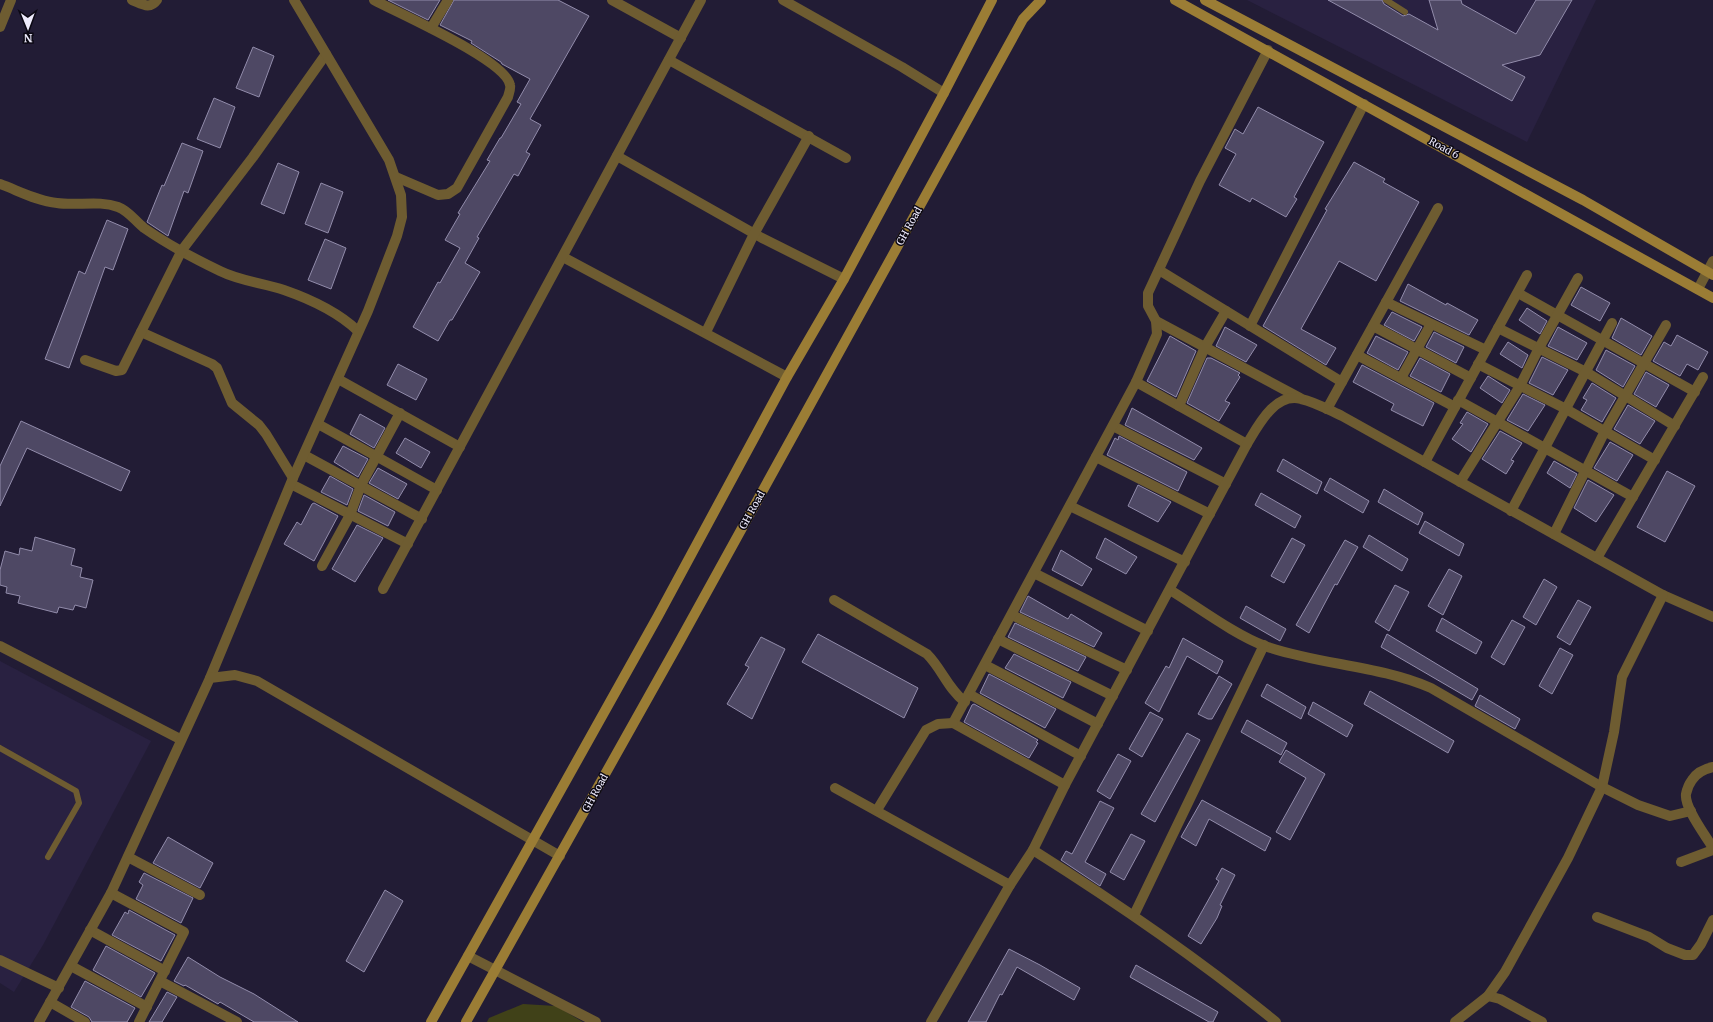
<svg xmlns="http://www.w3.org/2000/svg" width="1713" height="1022" font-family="Merriweather,serif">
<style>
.built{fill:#292141}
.green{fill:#404118}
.building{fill:#4e4864;stroke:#928cab}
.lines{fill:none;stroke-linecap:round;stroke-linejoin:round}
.lane{stroke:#6e5c31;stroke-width:6}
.street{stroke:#6e5c31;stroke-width:10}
.secondary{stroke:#9b7d35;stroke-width:10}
.labels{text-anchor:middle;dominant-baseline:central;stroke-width:3;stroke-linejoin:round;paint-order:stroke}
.street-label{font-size:10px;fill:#eeebfc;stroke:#0b0813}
</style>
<rect width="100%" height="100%" fill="#221c35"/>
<!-- built -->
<g class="built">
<path d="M1247,0H1596L1527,142Z"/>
<path d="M0,661L151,741L43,945L14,992L0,983Z"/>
</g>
<!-- green -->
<path class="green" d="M523,1004L556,1006L583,1022H487L489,1018Z"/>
<!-- building -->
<g class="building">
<path d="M388,0H440L428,20Z"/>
<path d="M454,0H558L589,16L530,119L541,125L526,152L530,154L518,176L514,174L477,237L479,238L465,263L480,272L452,320H450L438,341L413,327L438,282L440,283L460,248L445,240L460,214L458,213L490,161L487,160L500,138H501L521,104L517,102L530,79L502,64L501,62L471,43L472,41L440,25Z"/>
<path d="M1328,0H1382L1384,4L1403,16L1409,14L1438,30L1429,0H1461L1462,4L1516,34L1536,0H1572L1540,55L1502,65L1525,77L1512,101Z"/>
<path d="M253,47L274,56L259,97L236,88Z"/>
<path d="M214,98L235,107L220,148L197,139Z"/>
<path d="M1258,107L1324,142L1294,197L1297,199L1286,217L1252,198L1250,202L1219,185L1236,154L1225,148L1235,129L1243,134Z"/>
<path d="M182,143L203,151L188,193L184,191L168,236L147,222L162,185L164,186Z"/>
<path d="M1354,162L1385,179L1383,182L1419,202L1376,281L1339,261L1301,329L1336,348L1326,365L1263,326L1327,210L1325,209Z"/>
<path d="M278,163L299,172L284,214L261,204Z"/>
<path d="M321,183L343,192L328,233L305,224Z"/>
<path d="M107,220L128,229L113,270L105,267L69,368L45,359L79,271L85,274Z"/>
<path d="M325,239L346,248L331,289L308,280Z"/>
<path d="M1408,284L1446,305L1447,303L1478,320L1469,335L1400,301Z"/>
<path d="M1581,287L1610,303L1600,321L1571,305Z"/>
<path d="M1527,308L1547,321L1540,334L1519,320Z"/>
<path d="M1392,312L1422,327L1414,341L1384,325Z"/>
<path d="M1621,318L1652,336L1641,355L1612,338Z"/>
<path d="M1225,327L1257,345L1246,362L1216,346Z"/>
<path d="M1558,327L1587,343L1577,360L1548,346Z"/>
<path d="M1434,332L1464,347L1456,363L1426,347Z"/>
<path d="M1677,335L1708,352L1698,370L1687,364L1680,376L1653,361L1664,342L1671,346Z"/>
<path d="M1170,336L1196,351L1176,397L1147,381Z"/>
<path d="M1376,336L1408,352L1398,370L1367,353Z"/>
<path d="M1508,342L1528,355L1522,368L1500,354Z"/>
<path d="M1606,350L1635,366L1623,387L1596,370Z"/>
<path d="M1542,357L1568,370L1553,395L1529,383Z"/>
<path d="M1207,358H1211L1240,373L1238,375L1240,377L1225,401L1230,403L1219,421L1187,403Z"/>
<path d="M1420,358L1450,374L1441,392L1410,376Z"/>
<path d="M398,364L427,379L416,400L387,385Z"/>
<path d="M1362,365L1434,403L1423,426L1391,410L1394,404L1353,382Z"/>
<path d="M1646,372L1669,385L1656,407L1634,394Z"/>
<path d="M1488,376L1510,390L1502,403L1480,388Z"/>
<path d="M1592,383L1616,398L1602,422L1581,410L1587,400L1583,398Z"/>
<path d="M1523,394L1545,405L1528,431L1507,420Z"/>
<path d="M1628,405L1655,421L1640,444L1614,429Z"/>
<path d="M1132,408L1202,448L1194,460L1125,425Z"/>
<path d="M1467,412L1488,424L1471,452L1452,439L1463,424L1460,423Z"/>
<path d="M360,414L385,428L374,448L350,434Z"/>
<path d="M21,421L130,471L121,491L27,448L0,506V466Z"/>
<path d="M1500,431L1522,443L1511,460L1514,461L1506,474L1482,459Z"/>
<path d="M1119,436L1187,472L1178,491L1107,455L1115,438L1118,440Z"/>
<path d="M405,438L430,452L421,468L396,453Z"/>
<path d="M1610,442L1633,455L1617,481L1594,468Z"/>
<path d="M343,446L368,459L358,477L334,462Z"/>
<path d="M1283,459L1322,482L1317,494L1277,471Z"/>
<path d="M1554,461L1577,474L1570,488L1547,473Z"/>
<path d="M378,468L407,484L398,499L369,483Z"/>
<path d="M1667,471L1695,486L1665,542L1637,527Z"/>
<path d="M330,476L353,489L347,505L321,492Z"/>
<path d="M1330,478L1369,501L1363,513L1324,490Z"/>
<path d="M1588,480L1614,495L1596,522L1574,508Z"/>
<path d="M1138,485L1171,502L1158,522L1128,506Z"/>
<path d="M1384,489L1423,513L1418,525L1378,502Z"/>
<path d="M1261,493L1301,516L1295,528L1255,505Z"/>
<path d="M364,495L395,512L388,526L358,511Z"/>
<path d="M314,503L338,516L314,561L284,544L297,522L301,525L312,504Z"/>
<path d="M1425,521L1464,544L1459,556L1419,533Z"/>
<path d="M357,525L383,538L355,582L332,569Z"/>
<path d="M1369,535L1408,559L1402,571L1363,547Z"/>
<path d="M35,537L75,549L71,565L82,568L80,577L93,580L86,608L75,605L73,610L59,607L57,613L18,603L20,596L6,593L7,587L0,585V570L5,551L19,555L20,548L32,551Z"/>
<path d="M1105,538L1137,557L1126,574L1096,558Z"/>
<path d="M1292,538L1305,545L1284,583L1271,576Z"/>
<path d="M1345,540L1358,547L1337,585L1335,584L1309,633L1296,625Z"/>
<path d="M1061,550L1092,569L1082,586L1052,570Z"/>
<path d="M1449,569L1462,576L1443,615L1428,606Z"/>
<path d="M1544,579L1557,587L1536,625L1523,617Z"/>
<path d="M1395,585L1409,592L1389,631L1375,622Z"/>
<path d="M1028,596L1068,619L1071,614L1102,633L1094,647L1020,612Z"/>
<path d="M1578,600L1591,607L1570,645L1557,637Z"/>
<path d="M1246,606L1286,629L1280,641L1240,618Z"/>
<path d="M1442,618L1482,642L1476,654L1436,631Z"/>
<path d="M1512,620L1525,627L1504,665L1491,657Z"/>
<path d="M1015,623L1086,657L1078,671L1008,637Z"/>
<path d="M818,634L918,688L904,718L802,662Z"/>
<path d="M1387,634L1478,689L1472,700L1381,647Z"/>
<path d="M761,637L785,649L752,719L727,704L749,667L745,665Z"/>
<path d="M1183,638L1223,661L1217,674L1187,656L1159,712L1145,703L1166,666L1169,668Z"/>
<path d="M1560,648L1573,655L1552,694L1539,686Z"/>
<path d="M1014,654L1071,682L1063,698L1005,668Z"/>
<path d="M989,674L1056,709L1045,728L980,693Z"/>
<path d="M1219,676L1232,684L1212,719H1208L1198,714Z"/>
<path d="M1267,684L1306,707L1301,719L1261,696Z"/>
<path d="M1370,691L1454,741L1448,753L1364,704Z"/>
<path d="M1480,695L1520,719L1515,729L1475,706Z"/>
<path d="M1313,702L1353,725L1347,737L1308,714Z"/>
<path d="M974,704L1038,740L1036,742L1038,743L1029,758L964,722L972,705Z"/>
<path d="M1150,712L1163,719L1142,757L1129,749Z"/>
<path d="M1247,720L1287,743L1281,755L1241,732Z"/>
<path d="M1187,733L1200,740L1155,822L1141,814Z"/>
<path d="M1286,750L1325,774L1290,840L1276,832L1306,778L1279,762Z"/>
<path d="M1118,754L1131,761L1110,799L1097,791Z"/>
<path d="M1202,800L1271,838L1265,851L1209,819L1196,846L1181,837Z"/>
<path d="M1100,801L1114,808L1085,862L1106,874L1100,886L1061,860L1066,851L1072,854Z"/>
<path d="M1131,834L1145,841L1124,880L1110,872Z"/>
<path d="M168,837L213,863L200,888L153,863Z"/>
<path d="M1222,868L1235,875L1220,905L1222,906L1217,918L1201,944L1188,936L1219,881L1216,879Z"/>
<path d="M144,873L193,898L181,923L136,899L143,885L139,882Z"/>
<path d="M385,890L403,901L364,972L346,961Z"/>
<path d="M129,910L175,935L161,961L112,935L125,912L128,914Z"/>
<path d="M106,946L155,973L141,997L93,970Z"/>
<path d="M1009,949L1040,965L1080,988L1074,1000L1017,967L1002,995L1000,994L986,1022H968Z"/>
<path d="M188,957L220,977L254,994L298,1022H254L220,1002L218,1004L185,985L184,986L174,981Z"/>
<path d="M1136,965L1218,1012L1213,1022H1209L1130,977Z"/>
<path d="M85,981L135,1008L127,1022H92L89,1017L71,1007Z"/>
<path d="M167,992L177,997L162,1022H149Z"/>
</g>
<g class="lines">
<!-- lane -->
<g class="lane">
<path d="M1386,0L1405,12"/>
<path d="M0,748L76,791L79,803L48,857"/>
</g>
<!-- street -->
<g class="street">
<path d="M132,0C142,4 150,10 157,0"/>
<path d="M374,0C398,13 506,60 510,85C511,88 509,93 508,97L457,188L448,194L438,195L396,177"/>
<path d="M612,0L681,38"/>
<path d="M783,0L902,67L944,93"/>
<path d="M0,27L11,0"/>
<path d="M431,28L448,0"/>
<path d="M669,60L846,158"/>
<path d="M617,156L762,238L844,279"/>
<path d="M0,184C19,191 37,201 57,203C77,206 99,200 118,207C129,211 135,221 144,228C167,244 195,259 220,271C240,281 263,283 284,290C310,299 338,312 358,331"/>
<path d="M563,257L787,377"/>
<path d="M1159,270L1342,382"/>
<path d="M1698,289L1713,261"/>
<path d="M1518,293L1695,392"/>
<path d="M1386,302L1486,350"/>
<path d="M1156,321L1300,398"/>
<path d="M1250,326L1364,104"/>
<path d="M1373,326L1471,378"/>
<path d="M1498,328L1586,372L1675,426"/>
<path d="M141,332L212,364L217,368L232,403L259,425L266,434L293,478"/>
<path d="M706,332L754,234L809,136"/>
<path d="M1357,355L1455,407"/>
<path d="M85,360L116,371L122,370L182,250L253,157L326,54"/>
<path d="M1478,364L1566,409L1655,460"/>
<path d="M1401,378L1431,324"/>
<path d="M338,379L460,447"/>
<path d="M1136,382L1247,444"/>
<path d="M1458,400L1633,497"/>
<path d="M1179,406L1205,347L1226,311"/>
<path d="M1327,409L1438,208"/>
<path d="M318,424L437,490"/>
<path d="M1113,426L1226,484"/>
<path d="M304,455L422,519"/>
<path d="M1096,457L1210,514"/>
<path d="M1425,462L1527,275"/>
<path d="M1460,482L1520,386L1539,348L1578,278"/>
<path d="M291,484L408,544"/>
<path d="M1070,506L1185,562"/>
<path d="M1511,511L1612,323"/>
<path d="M1554,534L1605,431L1666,325"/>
<path d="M1597,558L1703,377"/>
<path d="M322,566L350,515L361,485L400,413"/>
<path d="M1034,573L1148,631"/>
<path d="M383,589L701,0"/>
<path d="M1170,590C1198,607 1235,635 1265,646C1319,665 1378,665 1431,688L1602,787L1638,805L1670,816L1691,811"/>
<path d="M834,600L927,654C942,669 948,689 965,702"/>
<path d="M1012,615L1127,670"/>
<path d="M998,639L1113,696"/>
<path d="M0,646L180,739"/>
<path d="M985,665L1098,724"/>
<path d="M210,678L293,478L368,311L397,236L402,217L401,195L389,160L294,0"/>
<path d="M969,694L1081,756"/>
<path d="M1713,767C1704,769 1697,772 1692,780C1689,784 1687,789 1686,794C1684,808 1706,836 1713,848"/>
<path d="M1065,785L953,723L1136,382L1157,334L1156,321L1148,306V293L1200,181L1268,50"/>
<path d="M835,788L1010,885"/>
<path d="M877,810L926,730L938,724L953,723"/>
<path d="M1033,850C1117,903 1199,959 1276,1022"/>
<path d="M128,857L200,895"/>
<path d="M1681,862L1713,850"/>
<path d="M111,893L184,932L139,1022"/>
<path d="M1134,915L1264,645"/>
<path d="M1597,917L1649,937L1667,948L1685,955H1693L1701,944L1713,920"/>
<path d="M90,930L165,971"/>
<path d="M468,956L596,1022"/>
<path d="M0,960L59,988"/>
<path d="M71,966L147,1007"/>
<path d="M160,981L237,1022"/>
<path d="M1488,996L1500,999L1542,1022"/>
<path d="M50,1002L85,1022"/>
<path d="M39,1022L111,893L210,678L235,675L257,681L560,856"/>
<path d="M931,1022L1010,885L1033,850L1065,785L1247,444C1258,426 1275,392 1301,399C1315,402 1329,410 1342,416L1663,595L1713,617"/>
<path d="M1455,1022L1488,996L1505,972L1568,858L1602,787L1614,732L1622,677L1663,595"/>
</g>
<!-- secondary -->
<g class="secondary">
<path d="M1175,0L1713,298"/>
<path d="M1205,0L1583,200L1713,275"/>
<path d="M431,1022L658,616L787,377L844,279L944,93L992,0"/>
<path d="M466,1022L677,646L1023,19L1041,0"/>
</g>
</g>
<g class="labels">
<!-- street labels -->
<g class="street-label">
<text transform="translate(1444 148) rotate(29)">Road 6</text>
<text transform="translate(909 226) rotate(-61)">GH Road</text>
<text transform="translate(752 510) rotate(-61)">GH Road</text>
<text transform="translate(595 793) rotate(-61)">GH Road</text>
</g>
</g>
<!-- north arrow -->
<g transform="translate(28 28) rotate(179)" stroke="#0b0813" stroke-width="3" paint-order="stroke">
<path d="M0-3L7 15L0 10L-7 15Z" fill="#eeebfc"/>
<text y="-6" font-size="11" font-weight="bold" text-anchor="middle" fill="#eeebfc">N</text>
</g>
</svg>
